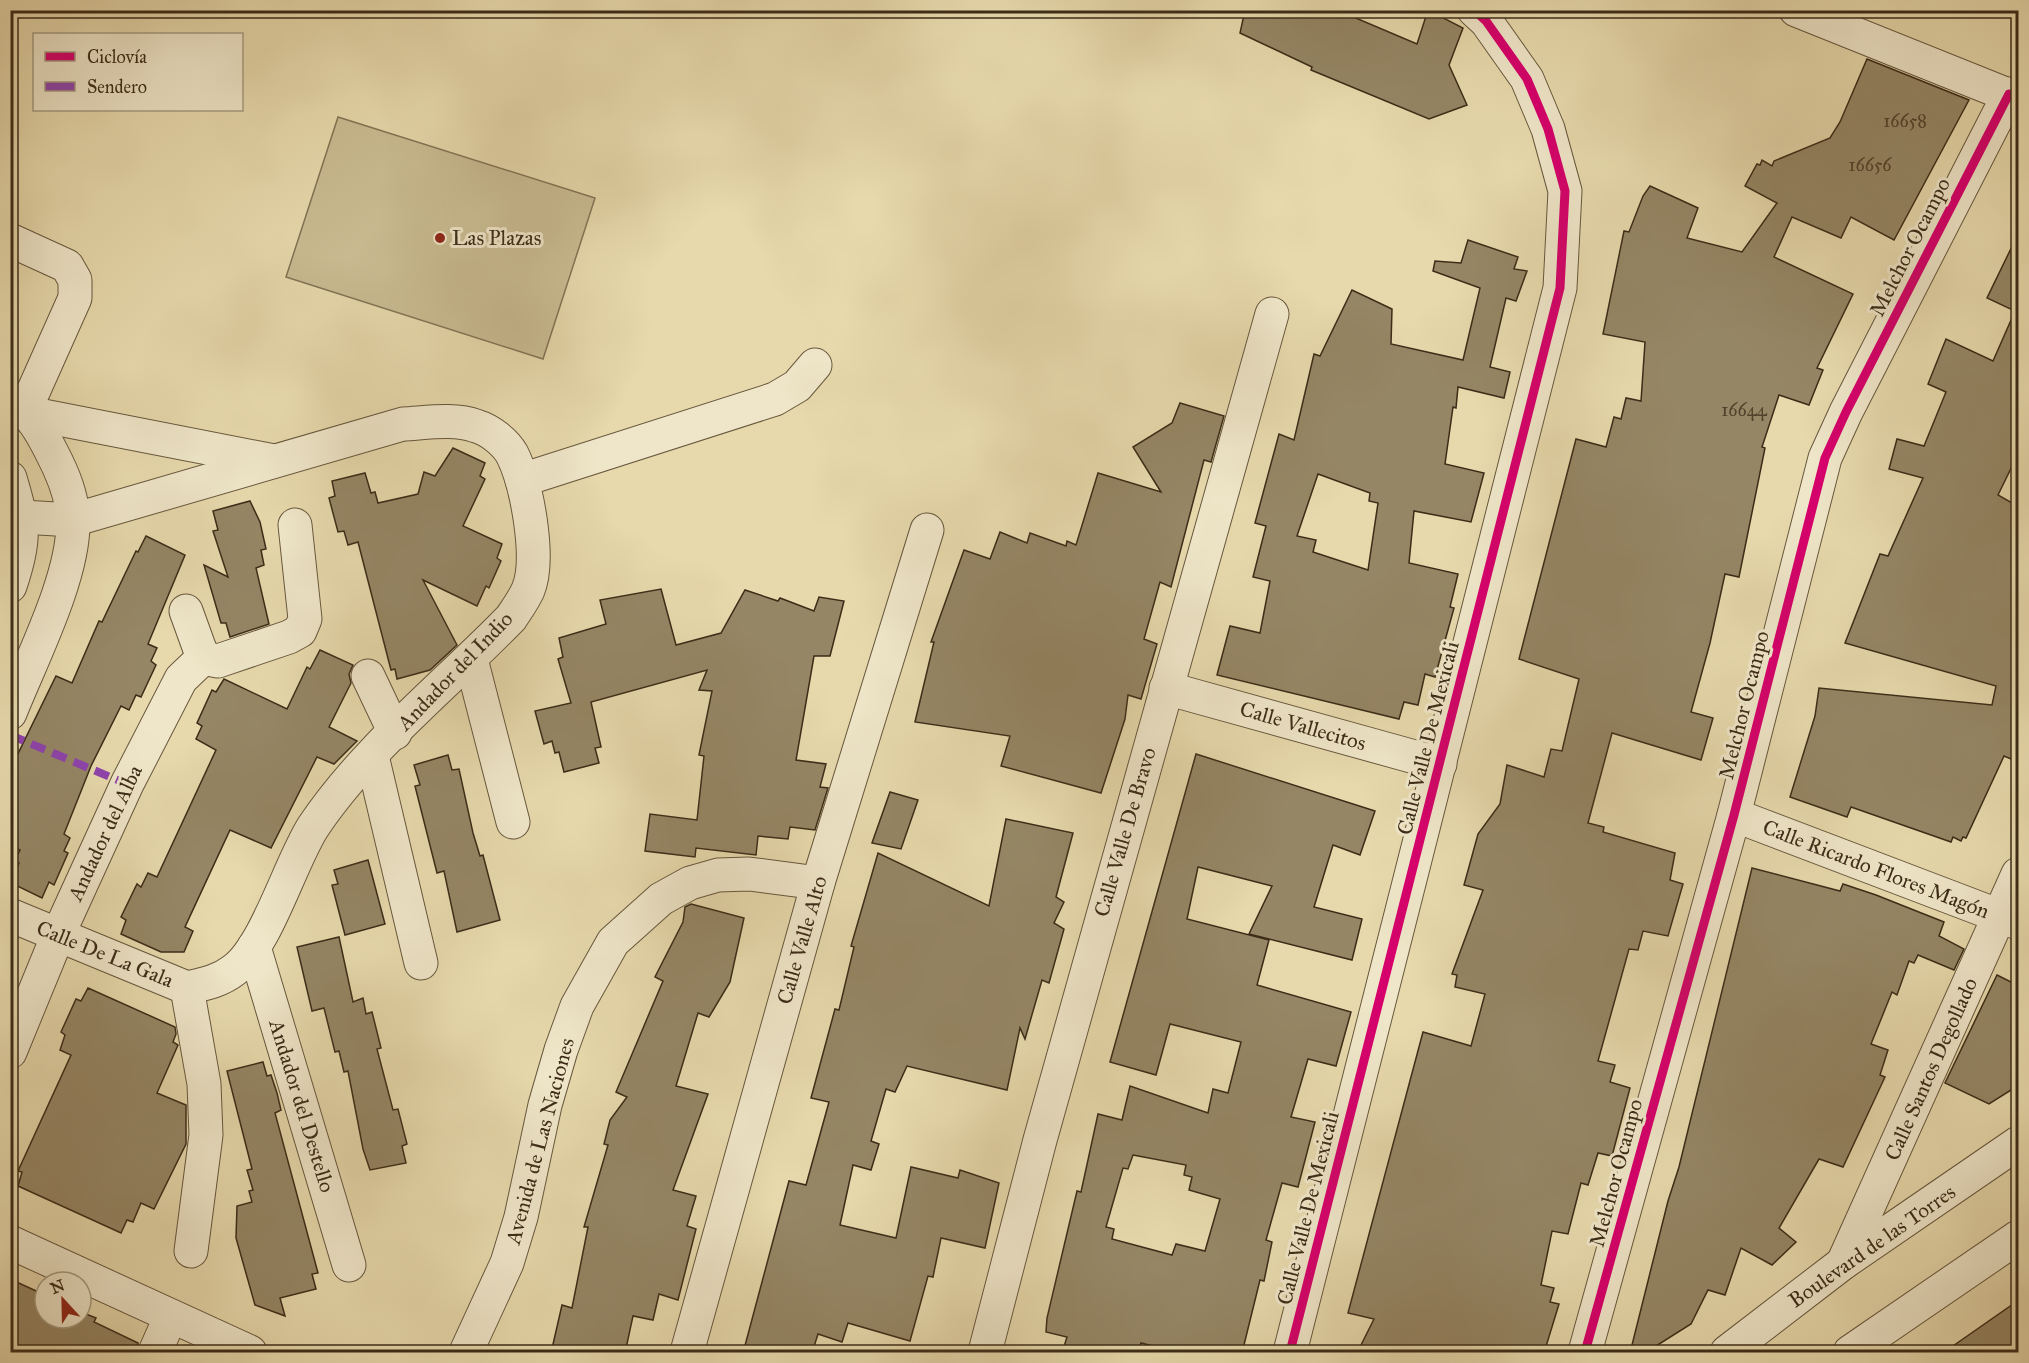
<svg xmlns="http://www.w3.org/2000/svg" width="2029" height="1363" font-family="'IM FELL Great Primer',serif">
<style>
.green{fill:#cabc93;stroke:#837456;stroke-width:1.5}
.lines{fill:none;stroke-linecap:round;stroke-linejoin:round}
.stream{stroke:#807053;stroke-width:10}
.building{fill:#958665;stroke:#3c2c18;stroke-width:1.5;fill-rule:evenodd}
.minor-casing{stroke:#67573d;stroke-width:35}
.minor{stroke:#efe6c9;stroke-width:33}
.quiet{stroke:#8e44ad;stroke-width:8;stroke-dasharray:15 8;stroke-linecap:butt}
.cycleway-casing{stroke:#efe6c9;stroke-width:13}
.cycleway{stroke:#d6006c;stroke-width:9}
.poi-dot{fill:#8f2418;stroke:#efe6c9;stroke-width:2}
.labels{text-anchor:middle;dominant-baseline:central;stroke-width:6;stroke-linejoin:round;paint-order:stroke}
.number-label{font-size:18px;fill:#52422b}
.poi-label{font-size:21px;fill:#3c2c18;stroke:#efe6c9;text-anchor:start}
.street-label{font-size:21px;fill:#3c2c18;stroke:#efe6c9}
</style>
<rect width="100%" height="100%" fill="#e7d9ac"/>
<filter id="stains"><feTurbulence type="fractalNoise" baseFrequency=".00333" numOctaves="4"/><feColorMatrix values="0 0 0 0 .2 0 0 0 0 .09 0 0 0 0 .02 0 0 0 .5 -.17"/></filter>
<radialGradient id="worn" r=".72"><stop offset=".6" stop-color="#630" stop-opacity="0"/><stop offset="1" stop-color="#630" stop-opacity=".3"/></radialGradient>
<!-- green -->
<path class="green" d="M338,117L595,198L543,359L286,277Z"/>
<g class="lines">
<!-- stream -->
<path class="stream" d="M2016,10L2018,11"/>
</g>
<!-- building -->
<g class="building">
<path d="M1245,10H1337L1417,44L1428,10L1463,28L1449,65L1467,105L1429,119L1311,70L1312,67L1240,33Z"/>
<path d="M1867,59L1969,100L1894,240L1851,217L1841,238L1792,217L1774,257L1853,294L1817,368L1823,370L1809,405L1779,395L1762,447L1765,448L1739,577L1725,574L1710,643L1691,712L1713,718L1701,760L1612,733L1588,823L1604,827L1603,832L1675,853L1670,880L1683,884L1668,936L1643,931L1638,950L1629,949L1598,1061L1615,1065L1610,1082L1630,1088L1612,1156L1598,1153L1588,1185L1581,1183L1568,1234L1552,1231L1541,1285L1554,1288L1550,1302L1559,1304L1544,1353H1357L1374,1319L1348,1313L1423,1032L1471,1046L1485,994L1455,987L1457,975L1452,974L1483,890L1464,885L1478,834L1500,804L1507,765L1544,777L1551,749L1562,751L1579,679L1519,659L1576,439L1606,447L1614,417L1621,419L1626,398L1641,401L1645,342L1603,334L1624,231L1629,232L1643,196L1650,186L1698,208L1687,238L1742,252L1777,203L1745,186L1757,164L1760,165L1762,160L1772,166L1774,161L1830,138L1840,122Z"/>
<path d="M2019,232V452L1998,495L2019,507V738L2011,759L2004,756L1966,838L1963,837L1961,841L1953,837L1951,842L1851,807L1847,817L1790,797L1815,716L1819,688L1992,705L1996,686L1845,643L1880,554L1888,556L1923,478L1889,469L1897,439L1924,446L1946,392L1928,384L1946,339L1993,361L2015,311L1987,298Z"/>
<path d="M1468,240L1518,257L1514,269L1527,271L1516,301L1506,298L1490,367L1510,372L1504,398L1458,387L1456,408L1453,407L1445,464L1484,473L1471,522L1414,511L1409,563L1458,574L1450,607L1454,608L1435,677L1425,674L1418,705L1404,702L1399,719L1217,675L1230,626L1260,633L1270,581L1253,577L1266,526L1255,523L1279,434L1294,440L1314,354L1320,356L1352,290L1392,309L1391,344L1463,360L1480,288L1433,271L1435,261L1461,263ZM1318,474L1370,493L1369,501L1378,503L1368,570L1313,552L1316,540L1297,536Z"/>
<path d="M1180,403L1224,416L1211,462L1204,460L1171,587L1160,582L1144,639L1157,644L1141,699L1128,695L1125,719L1101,793L1001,766L1010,736L915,722L934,642H931L964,550L990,559L1000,532L1027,543L1030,533L1066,546L1067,541L1076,545L1098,473L1161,492L1133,447L1172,423Z"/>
<path d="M453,448L485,463L480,476L485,479L463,526L502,544L497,558L501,561L489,588L486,586L477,606L423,580L457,645L430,670L397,679L395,669L391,670L358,542L348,545L344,531L338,532L329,498L335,496L332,481L365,473L371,493L375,492L378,503L418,494L424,472L435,476Z"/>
<path d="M250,501L260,522L266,549L261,550L264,565L256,568L269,624L230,637L226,623H221L204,565L228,577L213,531L218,530L213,511Z"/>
<path d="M146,536L185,555L148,644L157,648L151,661L156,665L141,697L136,695L129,710L121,706L91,766L64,834L70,838L64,851L68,853L54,885L49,882L42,898L11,883L19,863L15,860L20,850L10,845V770L56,676L72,683L99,621L102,622L136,551L138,552Z"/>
<path d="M661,589L676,645L721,633L745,590L778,601L780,598L814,611L819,597L844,601L830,656H814L796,760L826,764L820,787L828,788L815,830L790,827L788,839L758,836L756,855L696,848L695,857L645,851L650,814L697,820L704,756L699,755L712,691L699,690L707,670L591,702L601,747L595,748L599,763L564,772L559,752L555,753L552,741L544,744L535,711L571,703L558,659L563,657L559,638L606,624L600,600Z"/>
<path d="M320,650L353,665L349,674L351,683L329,727L357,741L334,764L317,757L271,848L230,830L185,927L193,931L184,952H161L121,934L126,920L121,917L137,884L141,887L148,873L157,877L216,750L196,739L202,726L197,723L212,690L216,692L224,679L287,709L307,667L310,669Z"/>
<path d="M1196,754L1375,811L1360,855L1333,845L1314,907L1362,919L1352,960L1249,934L1272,886L1198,867L1187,919L1269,940L1257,985L1351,1012L1336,1066L1308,1059L1291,1117L1315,1122L1298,1187L1282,1183L1266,1240L1272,1242L1264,1281L1260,1280L1242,1353H1179L1141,1343L1138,1353H1062L1067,1337L1046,1332L1047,1318L1077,1191L1081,1192L1098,1114L1122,1120L1130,1086L1208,1113L1213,1089L1228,1093L1241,1042L1170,1024L1156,1075L1110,1062ZM1133,1155L1186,1165L1184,1175L1192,1177L1189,1190L1220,1199L1205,1251L1176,1244L1172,1255L1112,1239L1114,1229L1106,1227L1123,1168L1128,1169Z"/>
<path d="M448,755L452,770L459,769L473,833L480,856L483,855L500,920L457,932L444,871L437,873L415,786L420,785L414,765Z"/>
<path d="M890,792L918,800L901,849L872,843Z"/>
<path d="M1006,819L1073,833L1056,897L1064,902L1054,923L1064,929L1049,983L1042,980L1025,1039L1020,1028L1007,1090L907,1066L895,1092L886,1089L871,1141L879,1144L871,1170L853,1165L840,1225L896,1238L911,1167L958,1178L960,1170L999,1183L985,1248L941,1238L933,1277L928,1276L910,1341L848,1323L842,1342L818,1334L812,1353H743L789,1181L806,1185L829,1102L811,1098L835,1009L839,1010L854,947L851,946L878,853L989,906Z"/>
<path d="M368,860L385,924L345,935L332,885L338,884L334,870Z"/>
<path d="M1752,868L1840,891L1843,884L1876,895L1944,922L1939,936L1964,949L1954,970L1918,955L1914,963L1909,961L1897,995L1892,992L1871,1044L1888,1050L1880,1075L1885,1077L1843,1167L1819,1159L1779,1228L1796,1242L1772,1265L1741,1248L1725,1295L1708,1290L1691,1324L1645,1353H1630L1668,1201L1679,1167Z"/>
<path d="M691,904L744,918L730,982L709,1017L698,1013L676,1086L708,1094L673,1190L696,1196L687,1226L696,1229L678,1300L659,1294L653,1320L633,1316L625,1353H551L562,1305L572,1308L588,1227H584L608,1145L604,1144L610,1120L627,1097L616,1092L663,981L655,977L683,922L685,907Z"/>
<path d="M339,937L353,1002L363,998L366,1014L372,1012L381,1048L377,1049L393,1110L398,1109L407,1144L402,1146L406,1163L370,1170L363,1149L348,1071L344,1072L339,1051L335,1052L324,1008L312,1011L297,947Z"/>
<path d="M1997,975L2019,986V1085L1989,1104L1945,1083Z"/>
<path d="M88,988L175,1027L176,1034L173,1042L178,1045L157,1093L186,1105V1144L154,1209L141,1203L133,1222L127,1220L121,1233L18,1186L22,1172L18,1171L71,1055L60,1050L65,1035L61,1032L76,999L81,1001Z"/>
<path d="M263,1062L267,1076L271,1075L277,1093L281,1110L275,1113L318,1273L312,1274L316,1289L280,1298L285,1316L255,1305L236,1238L237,1206L252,1202L249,1191L253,1190L247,1170L252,1169L227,1071Z"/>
<path d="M10,1279L45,1295V1318H81V1312L96,1318L94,1322L138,1343L137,1353H10Z"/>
<path d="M2019,1300V1353H1943Z"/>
</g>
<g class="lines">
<!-- minor casing -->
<g class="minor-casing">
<g id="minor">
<path d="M1796,10L2018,99"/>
<path d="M10,240L67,266L75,280V298L25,410"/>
<path d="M10,399C31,413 41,431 52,453C63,474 73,497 73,522C74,577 31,660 10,713"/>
<path d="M28,413L274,461"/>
<path d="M10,478C24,525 26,539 10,586"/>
<path d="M522,480L775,399L797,386L815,365"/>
<path d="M22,517L73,520L403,424C425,423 455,418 476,426C490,430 505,442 512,454C527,484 541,559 528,590C524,599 517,609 511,618C446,685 365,749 313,827C290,863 266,947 234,970C220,981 204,984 187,988"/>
<path d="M186,611L203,658"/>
<path d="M471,659L513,822"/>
<path d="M368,676L395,733"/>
<path d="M1166,688L1440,764"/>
<path d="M372,756L421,963"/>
<path d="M1734,815L2018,923"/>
<path d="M10,915L187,988"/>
<path d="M254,947L349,1265"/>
<path d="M187,988L204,1084L206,1135L191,1251"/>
<path d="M10,1052L58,935L127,784L181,679L203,658L218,661L289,637L300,631L305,619L295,525"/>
<path d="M10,1242L250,1352"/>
<path d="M1843,1263L2018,874"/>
<path d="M155,1352L170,1318"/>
<path d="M466,1352L507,1263L521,1217L545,1105L561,1050L577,1006L613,942L661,899L690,883L718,875L749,874L818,883"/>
<path d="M687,1352L818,883L927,530"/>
<path d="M985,1352L1040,1140L1272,314"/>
<path d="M1290,1352L1560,288L1565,191L1548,129L1527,79L1486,21L1474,10"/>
<path d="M1585,1352L1734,815L1825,458L1846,412L2009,94"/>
<path d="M1727,1352L1843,1263L2018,1143"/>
<path d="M1850,1352L2018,1237"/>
</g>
</g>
<!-- minor -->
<use href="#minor" class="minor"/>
<!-- quiet -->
<path class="quiet" d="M10,735L127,784"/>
<!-- cycleway casing -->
<g class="cycleway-casing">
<g id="cycleway">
<path d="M1290,1352L1560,288L1565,191L1548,129L1527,79L1486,21L1474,10"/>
<path d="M1585,1352L1734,815L1825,458L1846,412L2009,94"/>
</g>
</g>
<!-- cycleway -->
<use href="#cycleway" class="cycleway"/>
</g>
<!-- markers -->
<circle class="poi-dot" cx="440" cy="238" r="6"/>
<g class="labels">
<!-- number labels -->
<g class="number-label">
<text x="1905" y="121">16658</text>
<text x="1870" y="165">16656</text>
<text x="1744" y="410">16644</text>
</g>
<!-- poi labels -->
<g class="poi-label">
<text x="452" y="238">Las Plazas</text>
</g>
<!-- street labels -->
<g class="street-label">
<text transform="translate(1910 247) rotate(-63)">Melchor Ocampo</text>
<text transform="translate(455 671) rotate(-46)">Andador del Indio</text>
<text transform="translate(1744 705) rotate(-76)">Melchor Ocampo</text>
<text transform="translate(1303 726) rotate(16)">Calle Vallecitos</text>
<text transform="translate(1428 738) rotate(-76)">Calle Valle De Mexicali</text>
<text transform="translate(1125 832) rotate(-74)">Calle Valle De Bravo</text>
<text transform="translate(105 833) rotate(-65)">Andador del Alba</text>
<text transform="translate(1876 869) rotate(21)">Calle Ricardo Flores Magón</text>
<text transform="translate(802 940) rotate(-74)">Calle Valle Alto</text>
<text transform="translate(105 954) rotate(22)">Calle De La Gala</text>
<text transform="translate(1931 1069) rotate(-66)">Calle Santos Degollado</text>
<text transform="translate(302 1106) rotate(73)">Andador del Destello</text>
<text transform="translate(540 1141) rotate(-75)">Avenida de Las Naciones</text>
<text transform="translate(1616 1173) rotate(-75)">Melchor Ocampo</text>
<text transform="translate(1308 1208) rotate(-76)">Calle Valle De Mexicali</text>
<text transform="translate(1872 1246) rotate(-35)">Boulevard de las Torres</text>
</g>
</g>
<!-- margin -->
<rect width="2029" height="1363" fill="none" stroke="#e7d9ac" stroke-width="36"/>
<rect x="12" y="12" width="2005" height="1339" fill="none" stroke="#3c2c18" stroke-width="3"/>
<rect x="18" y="18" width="1993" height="1327" fill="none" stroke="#3c2c18" stroke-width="1.5"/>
<!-- legend -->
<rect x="33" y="33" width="210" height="78" fill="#efe6c9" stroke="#a79c82" stroke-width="1.5"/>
<rect x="45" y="52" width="30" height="9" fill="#d6006c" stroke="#a79c82" stroke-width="1.5"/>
<text x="87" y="63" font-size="18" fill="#3c2c18">Ciclovía</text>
<rect x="45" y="82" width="30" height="9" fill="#8e44ad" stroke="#a79c82" stroke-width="1.5"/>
<text x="87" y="93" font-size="18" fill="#3c2c18">Sendero</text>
<!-- north arrow -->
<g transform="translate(63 1300) rotate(338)"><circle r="28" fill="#efe6c9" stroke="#a79c82" stroke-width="1.5"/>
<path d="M0-4.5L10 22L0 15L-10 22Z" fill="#8f2418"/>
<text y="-9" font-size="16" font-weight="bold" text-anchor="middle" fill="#3c2c18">N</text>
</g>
<rect width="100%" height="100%" filter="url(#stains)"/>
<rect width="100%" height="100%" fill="url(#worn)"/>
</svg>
